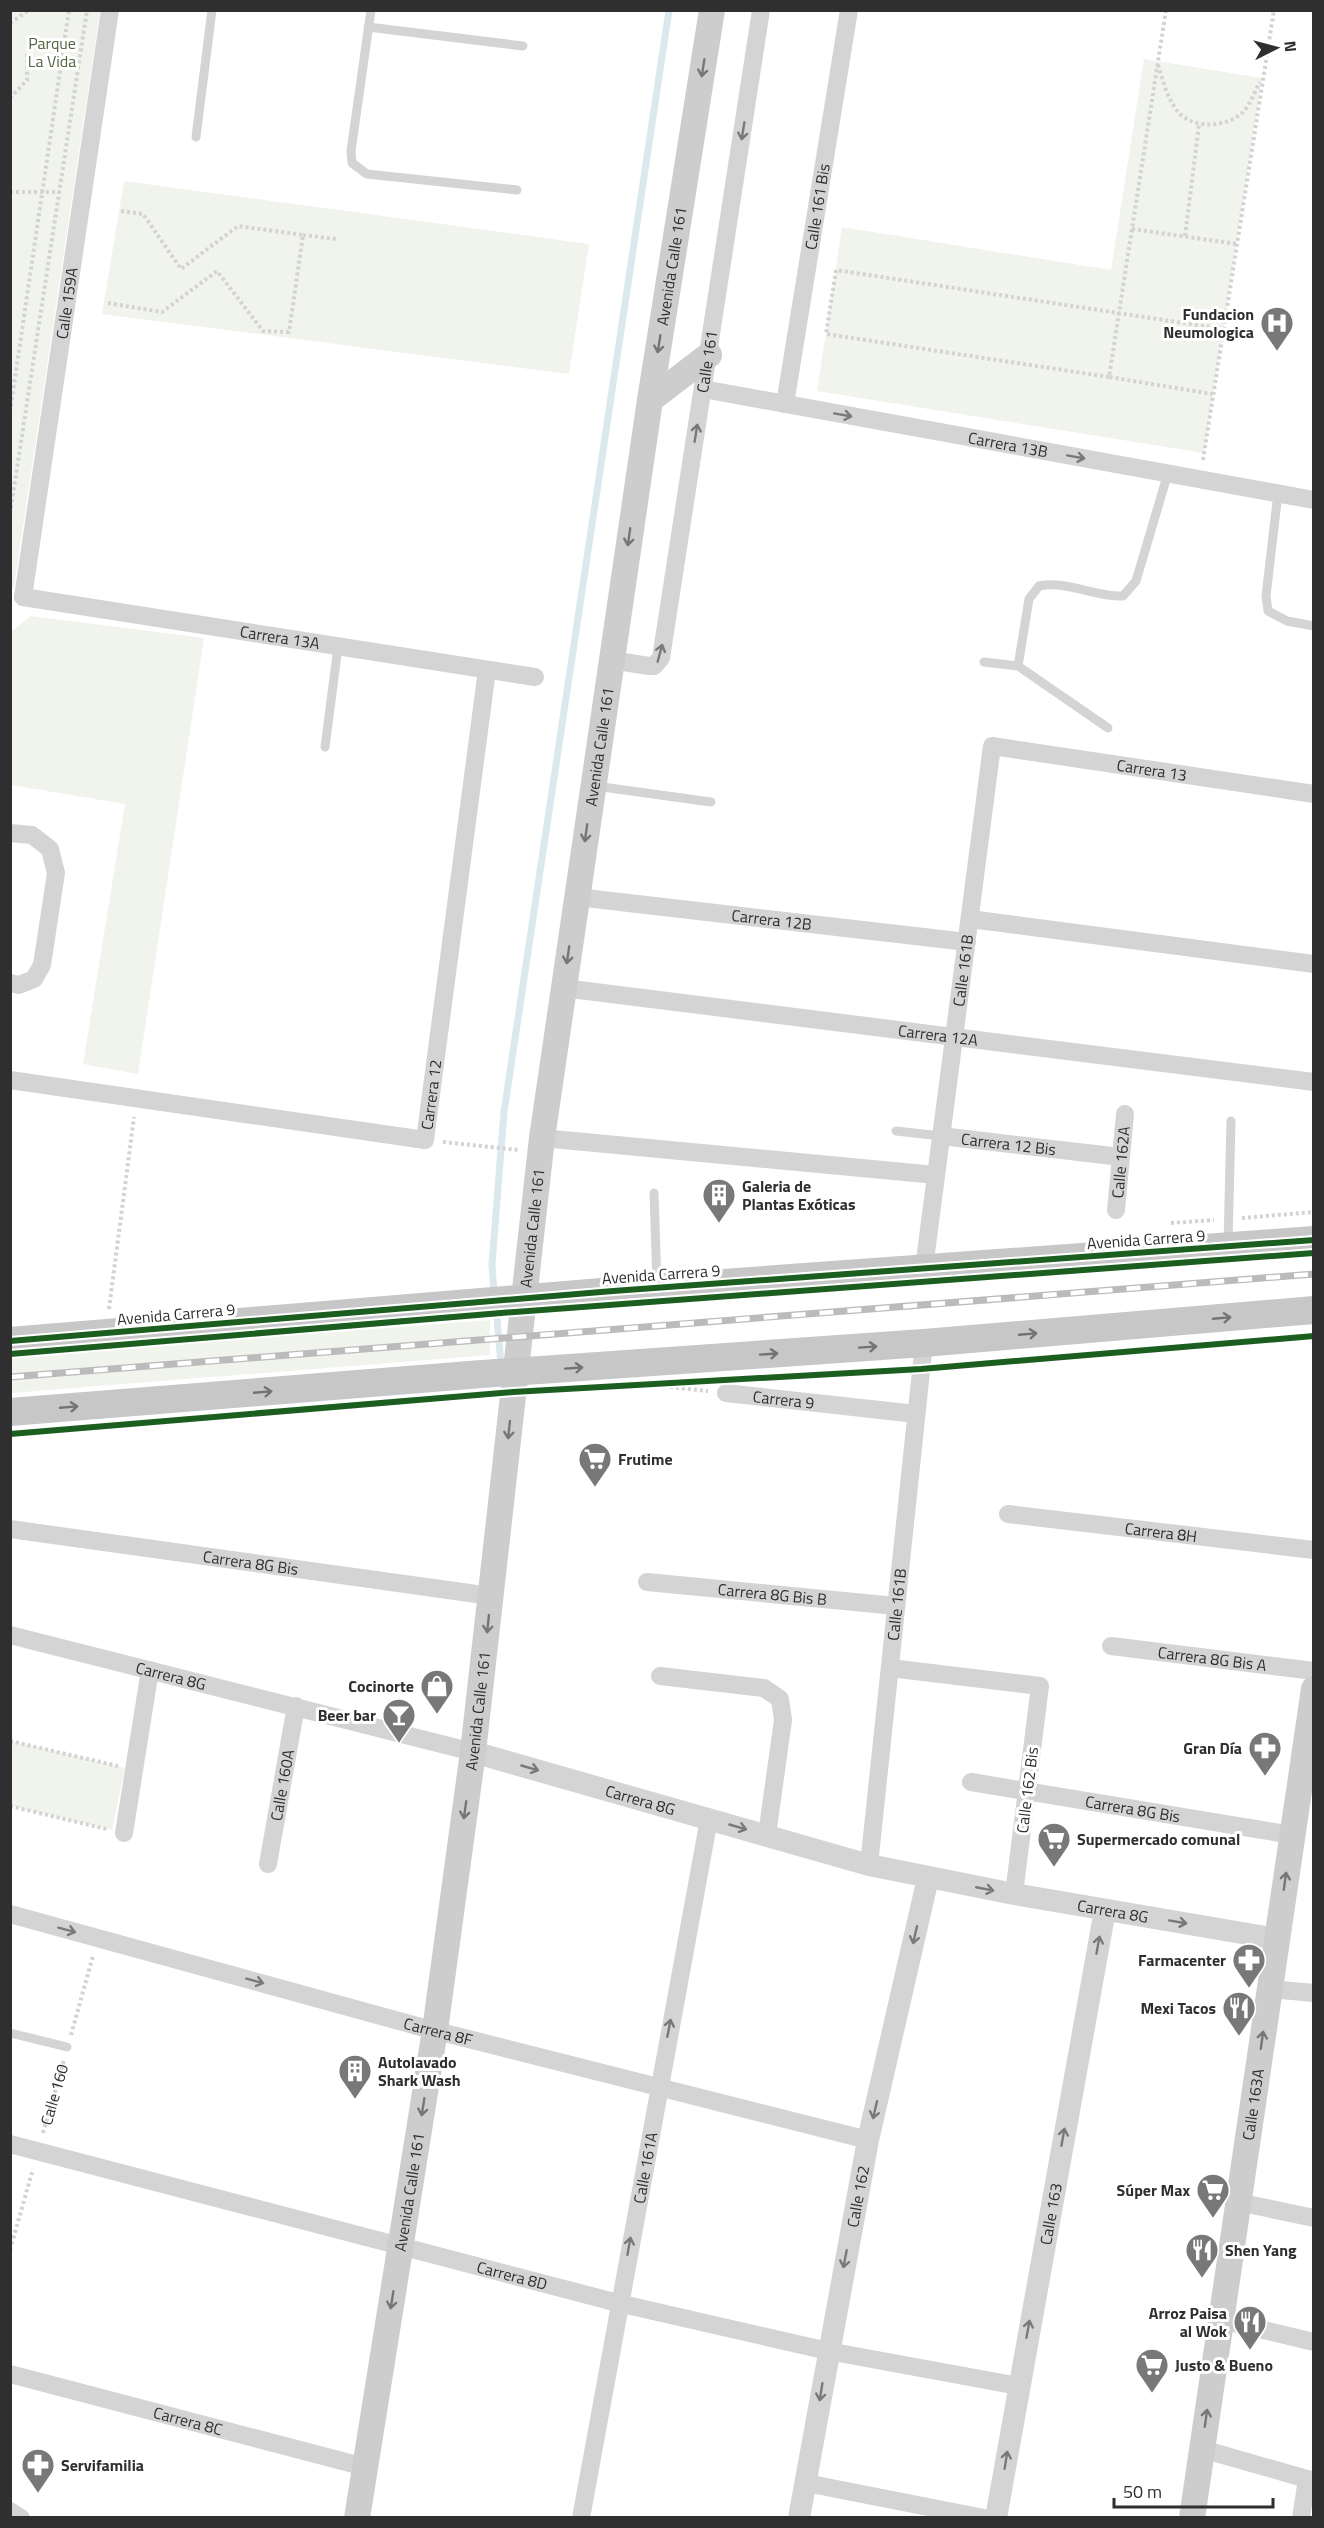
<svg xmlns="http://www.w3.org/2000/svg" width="1324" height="2528" font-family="'Titillium Web',sans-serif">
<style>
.green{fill:#f1f3ed}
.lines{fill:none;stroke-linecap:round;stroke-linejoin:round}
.stream{stroke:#dbe9ef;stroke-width:7}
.path{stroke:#d3d3d3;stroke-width:4;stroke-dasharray:3 3;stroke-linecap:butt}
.service{stroke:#d4d4d4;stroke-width:9}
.minor{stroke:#d4d4d4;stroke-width:18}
.tertiary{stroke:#d4d4d4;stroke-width:22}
.secondary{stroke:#cdcdcd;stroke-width:26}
.primary{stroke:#c7c7c7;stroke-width:28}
.rail-casing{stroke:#bbb;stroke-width:7}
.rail{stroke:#fff;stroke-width:4.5;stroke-dasharray:14;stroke-linecap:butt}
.cycleway-casing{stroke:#fff;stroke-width:10}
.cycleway{stroke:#1b5e20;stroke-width:6}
.oneway{stroke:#767676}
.oneway2{stroke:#797979}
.oneway3{stroke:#737373}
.labels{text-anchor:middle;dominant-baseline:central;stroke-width:6;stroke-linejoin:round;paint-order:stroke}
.park-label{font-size:16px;fill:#566641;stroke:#fff}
.street-label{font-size:16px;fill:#2f2f2f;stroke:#fff}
.poi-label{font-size:16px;font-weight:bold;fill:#2f2f2f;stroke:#fff;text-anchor:end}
</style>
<rect width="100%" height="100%" fill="#fff"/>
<!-- green -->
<g class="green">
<path d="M11,10L100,11L14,587L11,590Z"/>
<path d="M1144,59L1262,78L1204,453L817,391L842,227L1111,270Z"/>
<path d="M124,181L589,244L569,374L102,314Z"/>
<path d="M31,616L204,638L138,1074L83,1064L125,804L11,785V632Z"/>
<path d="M490,1320V1355L11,1393V1357Z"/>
<path d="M11,1741L125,1768L112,1830L11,1806Z"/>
</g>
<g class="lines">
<!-- stream -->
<g class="stream">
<path d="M494,1293L492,1264L504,1112L669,10"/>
<path d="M496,1307L501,1365"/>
</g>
<!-- path -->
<g class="path">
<path d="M1166,10L1109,377L1212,394"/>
<path d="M10,23L29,10"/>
<path d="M1158,65C1163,81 1168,101 1179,113C1195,130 1229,127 1244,111C1251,103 1255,90 1260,82"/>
<path d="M10,98L27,80V54"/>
<path d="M10,192H60"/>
<path d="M1132,229L1237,244"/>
<path d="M303,235L336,239"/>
<path d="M1185,236L1199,125"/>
<path d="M108,303L162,312L217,271L263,331L289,332L303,235L238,226L181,269L143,214L121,211"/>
<path d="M1109,377L826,334L836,270L1223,329"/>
<path d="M10,412L69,10"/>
<path d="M1203,460L1274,10"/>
<path d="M10,514L87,10"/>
<path d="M443,1142L519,1150"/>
<path d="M1242,1218L1314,1212"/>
<path d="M1171,1223L1214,1220"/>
<path d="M109,1309L134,1117"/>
<path d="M670,1387L708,1391"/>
<path d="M10,1741L118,1766"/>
<path d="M10,1806L106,1829"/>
<path d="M71,2035L93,1956"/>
<path id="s1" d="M43,2133L64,2060"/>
<path d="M10,2250L33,2169"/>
</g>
<!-- service -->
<g class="service">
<path d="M371,10L351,151L352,163L367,174L517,190"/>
<path d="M368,27L523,46"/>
<path d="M196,137L212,10"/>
<path d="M1278,493L1266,596L1268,611L1287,621L1314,626"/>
<path d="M984,662L1018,666L1108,728"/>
<path d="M1018,666L1029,599L1039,586C1067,580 1094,597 1123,596L1136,581L1168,473"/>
<path d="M325,747L338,647"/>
<path d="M595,786L711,802"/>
<path d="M896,1131L941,1136"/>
<path d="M654,1193L657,1285"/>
<path d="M1228,1244L1231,1121"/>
<path d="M10,2033L67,2047"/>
</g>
<!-- minor -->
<g class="minor">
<path id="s2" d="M703,389L1314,500"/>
<path id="s3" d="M785,404L849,10"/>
<path id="s4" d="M23,597L110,10"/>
<path id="s5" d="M23,597L535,677"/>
<path id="s6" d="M611,660L649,666H654L661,658L761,10"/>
<path d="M10,833L32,835L50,849L56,873L42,965L34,979L19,985L10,983"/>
<path id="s7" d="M577,897L967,942"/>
<path d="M970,919L1314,964"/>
<path id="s8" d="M563,988L1314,1082"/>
<path id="s9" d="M10,1080L425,1140L487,670"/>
<path id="s10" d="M941,1136L1121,1157"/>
<path d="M542,1138L936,1175"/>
<path id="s11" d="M1116,1210L1125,1114"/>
<path id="s12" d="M924,1268L992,746L1314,794"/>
<path id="s13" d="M726,1393L916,1414"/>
<path id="s14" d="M1008,1514L1314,1550"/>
<path id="s15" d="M10,1529L491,1596"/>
<path id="s16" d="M647,1582L896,1606"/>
<path id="s17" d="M10,1635L473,1752"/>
<path id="s18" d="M1111,1646L1314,1671"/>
<path d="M890,1668L1040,1686L1014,1894"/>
<path d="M660,1676L764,1688L780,1699L783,1720L767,1835"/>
<path id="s19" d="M971,1782L1292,1835"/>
<path d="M124,1833L150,1670"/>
<path id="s20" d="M268,1864L296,1706"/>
<path id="s21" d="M869,1865L924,1343"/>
<path id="s22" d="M10,1914L417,2026L868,2140"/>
<path d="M1269,1989L1314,1993"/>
<path id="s23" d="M10,2144L618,2303L828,2351L1018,2386"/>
<path d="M1238,2202L1314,2218"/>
<path d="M1221,2320L1314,2342"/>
<path id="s24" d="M10,2374L365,2467"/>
<path d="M1202,2449L1314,2481"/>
<path d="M806,2483L984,2518"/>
<path d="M10,2511L21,2518"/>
<path id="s25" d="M581,2518L709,1819"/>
<path d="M1301,2518L1307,2479"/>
</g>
<!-- tertiary -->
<g class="tertiary">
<path id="s26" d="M473,1752L869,1865L1014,1894L1277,1939"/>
<path id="s27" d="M799,2518L868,2140L928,1878"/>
<path id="s28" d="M996,2518L1105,1910"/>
</g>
<!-- secondary -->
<g class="secondary">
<path d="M650,400L709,355"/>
<path id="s29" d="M357,2518L435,2030L473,1752L542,1138L650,400L712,10"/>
<path id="s30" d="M1192,2518L1314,1689"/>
</g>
<!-- primary -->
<g class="primary">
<path d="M10,1341L613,1291L1314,1240"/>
<path d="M10,1412L482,1374L924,1343L1314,1310"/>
</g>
<!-- rail casing -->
<g class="rail-casing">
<path id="rail" d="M10,1377L1314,1274"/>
</g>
<!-- rail -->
<use href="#rail" class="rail"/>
<!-- cycleway casing -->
<g class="cycleway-casing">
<g id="cycleway">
<path d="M10,1341L613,1291L1314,1240"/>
<path d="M10,1354L501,1313L1314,1253"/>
<path d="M10,1434L513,1392L921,1369L1314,1336"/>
</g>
</g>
<!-- cycleway -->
<use href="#cycleway" class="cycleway"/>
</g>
<!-- one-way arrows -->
<defs><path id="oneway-shaft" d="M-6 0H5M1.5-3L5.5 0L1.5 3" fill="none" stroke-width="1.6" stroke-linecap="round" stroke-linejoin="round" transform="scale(1.5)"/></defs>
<g class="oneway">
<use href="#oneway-shaft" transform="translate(703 68) rotate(99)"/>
<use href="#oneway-shaft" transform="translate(659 344) rotate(99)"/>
<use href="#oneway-shaft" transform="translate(629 537) rotate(98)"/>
<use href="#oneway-shaft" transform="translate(586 833) rotate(98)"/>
<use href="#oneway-shaft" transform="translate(568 955) rotate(98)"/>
<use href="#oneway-shaft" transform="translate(509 1430) rotate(96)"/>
<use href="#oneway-shaft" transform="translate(488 1624) rotate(96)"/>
<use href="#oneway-shaft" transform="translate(465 1810) rotate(98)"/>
<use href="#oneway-shaft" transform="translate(1285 1881) rotate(-82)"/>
<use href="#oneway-shaft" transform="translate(1262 2040) rotate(-82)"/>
<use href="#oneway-shaft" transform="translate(423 2107) rotate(99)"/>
<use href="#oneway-shaft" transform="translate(392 2300) rotate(99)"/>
<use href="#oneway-shaft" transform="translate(1206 2418) rotate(-82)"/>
</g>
<g class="oneway2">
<use href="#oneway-shaft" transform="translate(743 131) rotate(99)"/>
<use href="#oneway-shaft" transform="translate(843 415) rotate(10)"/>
<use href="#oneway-shaft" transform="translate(696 433) rotate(-81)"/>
<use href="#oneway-shaft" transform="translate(1076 457) rotate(10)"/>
<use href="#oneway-shaft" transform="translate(660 653) rotate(-75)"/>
<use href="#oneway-shaft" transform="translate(530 1768) rotate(16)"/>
<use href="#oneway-shaft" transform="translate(738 1827) rotate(16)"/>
<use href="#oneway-shaft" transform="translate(985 1889) rotate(11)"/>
<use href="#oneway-shaft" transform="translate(1178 1922) rotate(10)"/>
<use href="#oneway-shaft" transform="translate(67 1930) rotate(15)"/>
<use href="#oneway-shaft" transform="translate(915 1935) rotate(103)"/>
<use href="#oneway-shaft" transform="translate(1098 1945) rotate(-80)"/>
<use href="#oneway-shaft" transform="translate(255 1981) rotate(15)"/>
<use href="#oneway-shaft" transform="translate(669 2028) rotate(-79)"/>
<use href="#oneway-shaft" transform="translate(875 2110) rotate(103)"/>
<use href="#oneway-shaft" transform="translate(1063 2137) rotate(-80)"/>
<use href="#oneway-shaft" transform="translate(629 2246) rotate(-80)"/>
<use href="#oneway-shaft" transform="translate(845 2259) rotate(101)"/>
<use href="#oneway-shaft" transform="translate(1028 2329) rotate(-80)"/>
<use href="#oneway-shaft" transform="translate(821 2392) rotate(99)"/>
<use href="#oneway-shaft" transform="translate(1006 2460) rotate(-81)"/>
</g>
<g class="oneway3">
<use href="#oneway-shaft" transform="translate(1222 1318) rotate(-5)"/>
<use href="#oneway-shaft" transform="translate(1028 1334) rotate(-5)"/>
<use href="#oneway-shaft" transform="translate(868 1347) rotate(-4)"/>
<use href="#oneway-shaft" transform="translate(769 1354) rotate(-4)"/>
<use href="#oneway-shaft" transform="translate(574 1368) rotate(-4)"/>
<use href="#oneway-shaft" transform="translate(263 1392) rotate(-5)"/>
<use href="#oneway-shaft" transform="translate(69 1407) rotate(-5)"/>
</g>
<!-- icons -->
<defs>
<g id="hospital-pin" transform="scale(1.725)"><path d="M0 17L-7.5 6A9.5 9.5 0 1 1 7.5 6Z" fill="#787878" stroke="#fff"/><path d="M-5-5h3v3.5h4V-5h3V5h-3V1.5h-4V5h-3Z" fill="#fff"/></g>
<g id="building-pin" transform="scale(1.725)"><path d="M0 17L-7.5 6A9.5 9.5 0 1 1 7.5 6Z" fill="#787878" stroke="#fff"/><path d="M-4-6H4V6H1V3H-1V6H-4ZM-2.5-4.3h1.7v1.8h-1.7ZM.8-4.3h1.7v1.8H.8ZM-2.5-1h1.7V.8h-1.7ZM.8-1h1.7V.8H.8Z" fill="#fff"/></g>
<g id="supermarket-pin" transform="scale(1.725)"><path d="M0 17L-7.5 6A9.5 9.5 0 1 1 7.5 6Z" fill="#787878" stroke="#fff"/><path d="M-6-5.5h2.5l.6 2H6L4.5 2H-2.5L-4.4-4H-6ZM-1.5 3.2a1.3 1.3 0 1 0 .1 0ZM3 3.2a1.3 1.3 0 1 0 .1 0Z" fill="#fff"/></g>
<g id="shop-pin" transform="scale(1.725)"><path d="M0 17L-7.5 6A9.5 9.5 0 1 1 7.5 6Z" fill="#787878" stroke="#fff"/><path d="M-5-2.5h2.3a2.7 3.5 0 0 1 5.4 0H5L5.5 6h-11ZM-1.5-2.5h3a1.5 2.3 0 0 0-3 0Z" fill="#fff"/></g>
<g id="bar-pin" transform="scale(1.725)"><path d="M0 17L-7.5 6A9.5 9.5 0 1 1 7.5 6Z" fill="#787878" stroke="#fff"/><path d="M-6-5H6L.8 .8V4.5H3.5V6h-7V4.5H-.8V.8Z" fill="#fff"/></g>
<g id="pharmacy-pin" transform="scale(1.725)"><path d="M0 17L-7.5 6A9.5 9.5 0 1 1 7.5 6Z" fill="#787878" stroke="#fff"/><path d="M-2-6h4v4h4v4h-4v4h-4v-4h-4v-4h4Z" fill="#fff"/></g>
<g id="restaurant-pin" transform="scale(1.725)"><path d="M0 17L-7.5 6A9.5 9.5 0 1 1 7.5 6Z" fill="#787878" stroke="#fff"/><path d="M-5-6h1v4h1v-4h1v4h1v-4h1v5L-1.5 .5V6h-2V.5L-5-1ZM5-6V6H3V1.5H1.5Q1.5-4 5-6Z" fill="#fff"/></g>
</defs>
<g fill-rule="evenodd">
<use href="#hospital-pin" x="1277" y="323"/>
<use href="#building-pin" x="719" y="1195"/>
<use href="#supermarket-pin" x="595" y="1459"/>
<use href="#shop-pin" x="437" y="1686"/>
<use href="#bar-pin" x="399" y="1715"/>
<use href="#pharmacy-pin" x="1265" y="1748"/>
<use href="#supermarket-pin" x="1054" y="1839"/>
<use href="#pharmacy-pin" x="1249" y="1960"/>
<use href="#restaurant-pin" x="1239" y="2008"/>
<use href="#building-pin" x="355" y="2071"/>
<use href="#supermarket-pin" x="1213" y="2190"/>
<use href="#restaurant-pin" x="1202" y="2250"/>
<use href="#restaurant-pin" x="1250" y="2322"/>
<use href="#supermarket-pin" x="1152" y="2365"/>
<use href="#pharmacy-pin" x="38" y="2465"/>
</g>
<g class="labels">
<!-- park labels -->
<g class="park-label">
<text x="52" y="43">Parque<tspan x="52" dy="18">La Vida</tspan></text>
</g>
<!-- street labels -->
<g class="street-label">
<text stroke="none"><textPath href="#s3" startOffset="200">Calle 161 Bis</textPath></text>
<text stroke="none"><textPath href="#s29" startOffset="2274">Avenida Calle 161</textPath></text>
<text stroke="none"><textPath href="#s4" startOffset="297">Calle 159A</textPath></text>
<text stroke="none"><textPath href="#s6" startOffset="354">Calle 161</textPath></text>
<text stroke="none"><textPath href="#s2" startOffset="310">Carrera 13B</textPath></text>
<text stroke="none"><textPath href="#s5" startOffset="260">Carrera 13A</textPath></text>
<text stroke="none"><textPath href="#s29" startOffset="1788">Avenida Calle 161</textPath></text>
<text stroke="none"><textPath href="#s12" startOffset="688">Carrera 13</textPath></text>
<text stroke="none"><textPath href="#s7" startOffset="196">Carrera 12B</textPath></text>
<text stroke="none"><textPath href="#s12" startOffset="300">Calle 161B</textPath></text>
<text stroke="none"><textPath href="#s8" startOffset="378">Carrera 12A</textPath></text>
<text stroke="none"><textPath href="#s9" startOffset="465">Carrera 12</textPath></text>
<text stroke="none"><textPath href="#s10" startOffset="68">Carrera 12 Bis</textPath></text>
<text stroke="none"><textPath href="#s11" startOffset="48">Calle 162A</textPath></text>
<text stroke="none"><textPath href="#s29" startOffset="1302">Avenida Calle 161</textPath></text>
<text transform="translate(1146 1239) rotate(-4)">Avenida Carrera 9</text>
<text transform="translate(661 1274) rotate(-4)">Avenida Carrera 9</text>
<text transform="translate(176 1314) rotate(-5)">Avenida Carrera 9</text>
<text stroke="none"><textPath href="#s13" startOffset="58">Carrera 9</textPath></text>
<text stroke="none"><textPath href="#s14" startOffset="154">Carrera 8H</textPath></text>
<text stroke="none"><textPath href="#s15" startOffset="243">Carrera 8G Bis</textPath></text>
<text stroke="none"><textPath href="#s16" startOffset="126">Carrera 8G Bis B</textPath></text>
<text stroke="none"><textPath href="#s21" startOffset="262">Calle 161B</textPath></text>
<text stroke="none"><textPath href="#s18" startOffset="102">Carrera 8G Bis A</textPath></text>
<text stroke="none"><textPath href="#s17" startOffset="166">Carrera 8G</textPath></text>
<text stroke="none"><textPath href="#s29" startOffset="816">Avenida Calle 161</textPath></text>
<text stroke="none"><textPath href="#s20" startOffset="80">Calle 160A</textPath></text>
<text transform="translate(1027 1790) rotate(-83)">Calle 162 Bis</text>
<text stroke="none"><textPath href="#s26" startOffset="174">Carrera 8G</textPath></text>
<text stroke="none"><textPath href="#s19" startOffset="164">Carrera 8G Bis</textPath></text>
<text stroke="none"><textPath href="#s26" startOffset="660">Carrera 8G</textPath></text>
<text stroke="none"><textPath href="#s22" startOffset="444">Carrera 8F</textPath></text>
<text stroke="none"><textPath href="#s1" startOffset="40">Calle 160</textPath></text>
<text stroke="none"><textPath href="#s30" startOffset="418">Calle 163A</textPath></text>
<text stroke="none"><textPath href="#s25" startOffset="356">Calle 161A</textPath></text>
<text stroke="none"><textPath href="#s29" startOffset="330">Avenida Calle 161</textPath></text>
<text stroke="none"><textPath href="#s27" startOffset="327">Calle 162</textPath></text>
<text stroke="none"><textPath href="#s28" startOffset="309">Calle 163</textPath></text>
<text stroke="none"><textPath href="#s23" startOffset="519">Carrera 8D</textPath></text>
<text stroke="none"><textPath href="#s24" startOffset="184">Carrera 8C</textPath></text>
</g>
<!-- poi labels -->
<g class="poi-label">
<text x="1254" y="314">Fundacion<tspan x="1254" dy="18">Neumologica</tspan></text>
<text x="742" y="1186" text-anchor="start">Galeria de<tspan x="742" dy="18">Plantas Exóticas</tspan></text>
<text x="618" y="1459" text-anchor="start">Frutime</text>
<text x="414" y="1686">Cocinorte</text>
<text x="376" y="1715">Beer bar</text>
<text x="1242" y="1748">Gran Día</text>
<text x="1077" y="1839" text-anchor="start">Supermercado comunal</text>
<text x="1226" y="1960">Farmacenter</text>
<text x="1216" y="2008">Mexi Tacos</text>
<text x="378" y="2062" text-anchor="start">Autolavado<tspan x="378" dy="18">Shark Wash</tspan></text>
<text x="1190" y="2190">Súper Max</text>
<text x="1225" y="2250" text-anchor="start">Shen Yang</text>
<text x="1227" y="2313">Arroz Paisa<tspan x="1227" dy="18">al Wok</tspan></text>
<text x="1175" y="2365" text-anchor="start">Justo &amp; Bueno</text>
<text x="61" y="2465" text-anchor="start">Servifamilia</text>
</g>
</g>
<!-- border -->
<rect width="1324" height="2528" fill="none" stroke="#2f2f2f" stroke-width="24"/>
<!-- north arrow -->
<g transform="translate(1276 48) rotate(84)" stroke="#ffffff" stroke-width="4.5" paint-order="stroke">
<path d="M0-4.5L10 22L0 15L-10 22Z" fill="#2f2f2f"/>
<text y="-9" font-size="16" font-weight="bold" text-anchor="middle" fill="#2f2f2f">N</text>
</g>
<!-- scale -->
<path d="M1114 2498v9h159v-9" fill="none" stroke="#2f2f2f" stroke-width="3"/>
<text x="1123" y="2498" font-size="18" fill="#2f2f2f" stroke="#ffffff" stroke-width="4.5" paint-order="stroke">50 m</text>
</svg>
